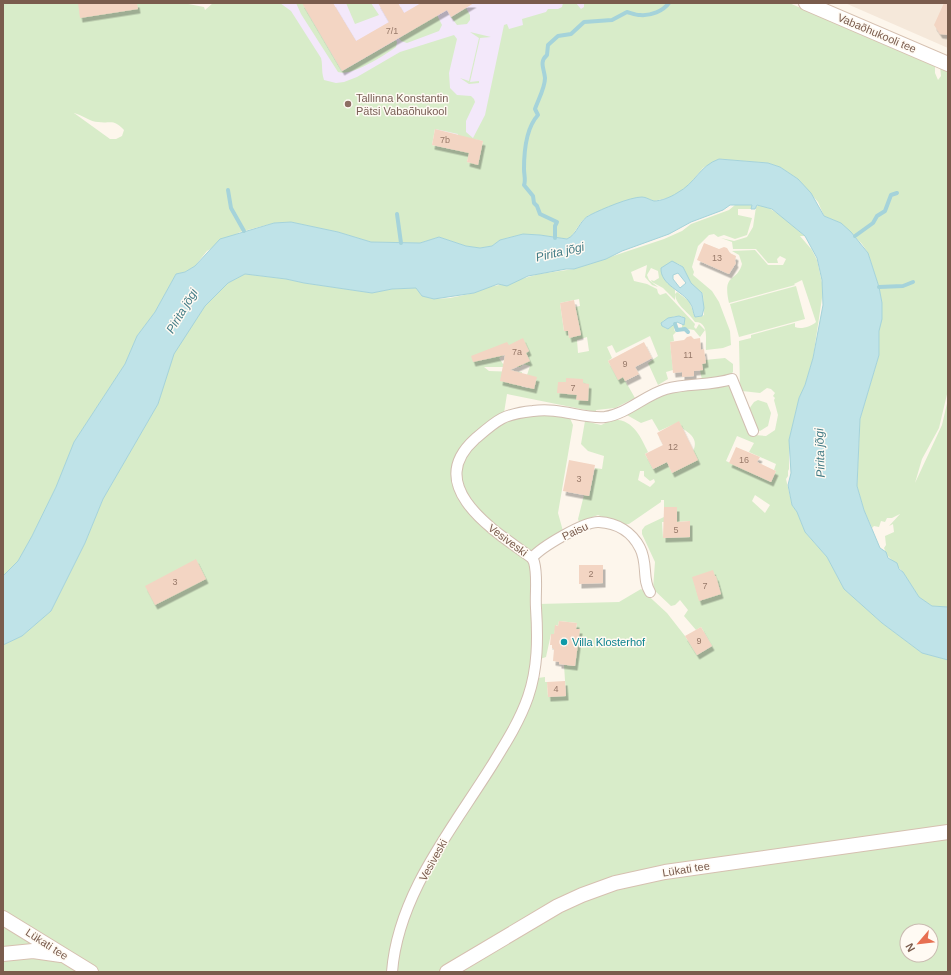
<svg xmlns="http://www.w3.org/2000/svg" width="951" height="975" font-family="Helvetica,sans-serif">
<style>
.residential{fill:#f5e8da}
.education{fill:#f3e8fa}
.green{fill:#d8ecc9;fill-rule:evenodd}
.water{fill:#bfe3e8;stroke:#a5d3da;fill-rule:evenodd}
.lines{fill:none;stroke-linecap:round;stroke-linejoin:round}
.stream{stroke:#a5d3da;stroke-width:4}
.building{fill:#f3d5c3;filter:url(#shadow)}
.street-casing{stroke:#d1beb0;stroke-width:12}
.secondary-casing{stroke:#d6c0b0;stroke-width:16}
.street{stroke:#fff;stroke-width:10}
.secondary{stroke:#fff;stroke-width:14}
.education-dot{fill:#8d6e63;stroke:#fffaf3;stroke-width:1.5}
.culture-dot{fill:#0f9aa8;stroke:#fffaf3;stroke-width:1.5}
.labels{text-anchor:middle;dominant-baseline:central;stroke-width:3;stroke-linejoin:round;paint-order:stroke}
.number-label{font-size:9px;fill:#987a6a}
.street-label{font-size:11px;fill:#7a5c4d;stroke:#fffaf3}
.education-label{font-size:11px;fill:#785e54;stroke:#fffaf3;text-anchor:start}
.culture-label{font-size:11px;fill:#0d838f;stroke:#fffaf3;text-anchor:start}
.water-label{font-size:12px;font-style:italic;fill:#437c86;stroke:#fffaf3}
</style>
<defs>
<filter id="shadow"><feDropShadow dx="2.5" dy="4.5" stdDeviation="0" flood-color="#0004"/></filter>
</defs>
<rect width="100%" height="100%" fill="#fdf6ec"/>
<!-- residential -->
<path class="residential" d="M845,3H948V48Z"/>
<!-- education -->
<path class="education" d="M274,3H594L479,140L435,129L206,123L201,80L273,8Z"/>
<!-- green -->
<g class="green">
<path d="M3,3H183L204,7L205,10L213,3H280L291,11L321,58C323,66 321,70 324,80L336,83L344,82L357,77L400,52L454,35L457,39L449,73L450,88L457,95L471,96L474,99L475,102L466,121V132L473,138L485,115L504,25L507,24L509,29L523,25L522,19L546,12L548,9H558L562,7L563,3H576L581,9L584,7V3H789L935,64V73L938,80L941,76L940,66L948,70V390L939,428L922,459L915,483L942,425L948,399V607L932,606L919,597L903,572L887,555L884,548L886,545L885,536L894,532L893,524L889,526L900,514L892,518H887L885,522L881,521L879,527L874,526L872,528L864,510L857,486L859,446L860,419L879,355V331L882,303L879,287L868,253L862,244L841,223L824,216L818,202L798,179L780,167L768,163L719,159L703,168L686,188L671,197L654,201L643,197L633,199L589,215L582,221L571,237L567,239L540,235L523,234L500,240L492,246L480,248L466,246L439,237L420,243L371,242L338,232L291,222L274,223L240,232L207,251L195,266L185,272L176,274L155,312L137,336L125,364L74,442L56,487L32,536L18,561L3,576ZM74,113C82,115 91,122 98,122C111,124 113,118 124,130L122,136L116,139H110ZM435,129L458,134L455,150L432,145ZM473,139L483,141L478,164L467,162Z"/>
<path d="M296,3H308L304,6L342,71L396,40L397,42L396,47C385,55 351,77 338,72L301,14Z"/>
<path d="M346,3H371L379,15L355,24Z"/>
<path d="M466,8L470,15V20L467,24L457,25L451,17Z"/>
<path d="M437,15L442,25L439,31L407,43L401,41L399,38Z"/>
<path d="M470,32L491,37L480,38L470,82L479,81V83L469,84L460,78L469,81L479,38Z"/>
<path d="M747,204L752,205L751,209H738V215L752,218L747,235L735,239L724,235L718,237L714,234L709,235L698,246L692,267L694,272L693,275L712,291L719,302L730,331L731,345L723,348L706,350C705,341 710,322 695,322C689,312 676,306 675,294L677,292L689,301L695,317H700L704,315L703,294C700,290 694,288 691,283C683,272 687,264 670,262L667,266L661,268L666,280L675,290V300L663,288L652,282L651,280L654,281L659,278L658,271L651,268L647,275L649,280L658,287L652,285L645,277L647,265L631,272L634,281L647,284L657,289L658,293L660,295L666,293L695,324L694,327L696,329L699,324L705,330L700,337L694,330L682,328V316H675L663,321L662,326L667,329L674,325V330L676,332L673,335L674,341L670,342L673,370L666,372L668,379L658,385L648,363L658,356L650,336L616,353L612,345L607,347L612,358L608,361L618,379L623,377L635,398L615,408L596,410V412L507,394L504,413L512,419L547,414L569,416L573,425L558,513L563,531L536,548L538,678L545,677V682H547L548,697L566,696L564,665L575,666L576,658H573L580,629H576L577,623L559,621L558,626L556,625L554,634H551L546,657L540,659L538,604L619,602L641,589L667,613L685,636L697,655L712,646L701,627L696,630L684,616L688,610L680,600L675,605L671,606L653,589L655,562L642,534V530L645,526L664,517V522H662L663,538L690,537V521L677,522V507H664V500H661V502L629,524L620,525L598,515L579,522L578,519L584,495L589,496L595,468L602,469L604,456L588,451L581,444L585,421L601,425C604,424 608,421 612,420C633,418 641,438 648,452L645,454L653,469L667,462L672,473C681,464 704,449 691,435C685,429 683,431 679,422L659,431L652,419L641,423L625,414L649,400L677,390L723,386H730L755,435L766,436L775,430L778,415L774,400L775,398L773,396L775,393L771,389L767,388L760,393L742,391L740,387L739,341L751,338V335L795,323V327C801,330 812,326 816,322L802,280L794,284L795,285L729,303C722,272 737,283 742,264L739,255L732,251L755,250L768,265H783L786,259L780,256L777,259L778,263H768L756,249H733L732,242L721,238L734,241L747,237L753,227L756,207C766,199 795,229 805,236H800L812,250L817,260L822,283V298L813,358L805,385L799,398L789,440L791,449H789V469L788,471V476L786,479L792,505L797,512L805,532L827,557L844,589L882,623L922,653L948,660V972H3V645L22,636L51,611L85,543L103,499L158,404L173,354L205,306L228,283L245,274L286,279L304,283L372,293L392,289L416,288L422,296L434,299L450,298L474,293L489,287L504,284L539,274L574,269L664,239L682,231L691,224L729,210L735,205ZM579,299L580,306L575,307L581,335L569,337L568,331H564L560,303ZM587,337L589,351L578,353L577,340ZM526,346L529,351L503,364L499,358L509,351ZM523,364L530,366L527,375L528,388L522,387V372L489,371L484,367H520ZM737,436L754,443L749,452L776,464L774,470L776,471L771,482L726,461ZM640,471H644V476L650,481L654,479L655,482L650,487L638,480ZM755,495L770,505L765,513L752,501ZM907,931H931V955H907Z"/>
<path d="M796,286L805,319L739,337L730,304Z"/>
<path d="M725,358L733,364V372L730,375L702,380L700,370H703L702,364L706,363L705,360Z"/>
<path d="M758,400L767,403L771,413L768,426L760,431L757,430L749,409L754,402Z"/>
</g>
<!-- water -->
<g class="water">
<path d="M719,159L768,163L780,167L798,179L811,193L824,216L841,223L851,232L868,253L879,287L882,303V319L879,331V355L860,419L857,486L864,510L880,548L886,552L888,558L897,563L899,569L903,572L919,597L932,606L948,607V660L922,653L882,623L844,589L827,557L805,532L797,512L792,505L788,485L791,473L789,440L799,398L805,385L813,358L823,305L822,280L817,258L805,236L772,209L757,205L755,209H751L752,205H730L723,210L691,222L669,234L622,251L606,259L574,269H566L528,276L507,286L498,284L474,293L434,299L422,296L416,288L392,289L372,293L304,283L286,279L245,274L228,283L205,306L174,354L158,404L103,499L85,543L51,611L22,636L3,645V576L18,561L32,536L56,487L74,442L125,364L137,336L155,312L176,274L185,272L195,266L220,239L274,223L291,222L338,232L371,242L420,243L439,237L466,246L480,248L492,246L500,240L523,234L540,235L567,239C578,234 579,220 590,215C602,209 630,197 642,197C646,197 650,200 654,201C661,201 671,197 677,193C696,183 699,166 719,159Z"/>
<path d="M672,261L683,267L691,283L702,293L704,308L702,316L695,317C693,313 693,307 690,303C683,291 660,285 661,268ZM678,273L686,283L680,288L673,279V275Z"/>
<path d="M679,316L685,318L684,325L677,322L668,329L662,326L661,323L668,318Z"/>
</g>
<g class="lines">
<!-- stream -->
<g class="stream">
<path d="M228,190L231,208L244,231"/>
<path d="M397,214L401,243"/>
<path d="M855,236L873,223L877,216L885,211L891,195L897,193"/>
<path d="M555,238V226L557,222L540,214L537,206L534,203L533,196L524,185C526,180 524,175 524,169C524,152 526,128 538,115L535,109C538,100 545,88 545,78C544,68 539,62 547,55L548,45L558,36L571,34L584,22L612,20L627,12C631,13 636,15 640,15C651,16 663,11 669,3"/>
<path d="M879,287L903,286L913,282"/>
<path d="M675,324L677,330L685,329L688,332"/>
</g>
</g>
<!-- building -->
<g class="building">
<path d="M78,3H137L138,9L80,18Z"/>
<path d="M302,3H333L356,41L389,22L378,3H398L404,13L421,3H474L451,17L447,10L342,71Z"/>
<path d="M944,3H948V35L940,34L934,25Z"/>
<path d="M435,129L483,141L478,165L467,162L469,153L432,145Z"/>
<path d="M704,243L719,249L724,247L727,248L730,253L736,256L735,261L736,263L729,274L697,260Z"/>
<path d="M574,300L581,335L569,338L568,331H564L560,303Z"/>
<path d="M691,336L694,339L700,338L701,350L704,349L706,363L702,364L703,370L694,371V376L682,377V372L673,373L670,342L684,340L687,337Z"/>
<path d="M523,338L529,351L526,353L530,361L510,370L537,377L534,389L500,381L505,355L473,362L471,356L507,342L509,345Z"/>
<path d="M644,342L652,358L635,367L639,374L625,381L623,377L618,380L608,361Z"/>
<path d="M566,378L583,379V383L589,384L588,401L576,400L577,395L557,393L558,382H566Z"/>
<path d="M679,421L698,460L672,473L667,462L653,469L645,454L663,445L657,433Z"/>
<path d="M736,447L760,457L757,462L776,471L771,482L729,463Z"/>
<path d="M569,460L595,465L589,496L563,491Z"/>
<path d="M664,507H677V522L690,521V537L663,538Z"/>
<path d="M196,559L206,579L155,605L145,586Z"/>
<path d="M579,565H603V583L579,584Z"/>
<path d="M713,570L715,576H716L721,594L699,601L692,577Z"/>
<path d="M559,621L577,623L576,629H580L575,666L559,664V662L553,661L554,649L552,648V645H550L551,634H554L555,625L558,626Z"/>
<path d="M701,627L712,646L697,655L685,636Z"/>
<path d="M565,681L566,696L548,697L547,682Z"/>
</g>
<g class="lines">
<!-- street casing -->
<g class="street-casing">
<g id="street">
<path d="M532,558C541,547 585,521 599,522C617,523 632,532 640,548C648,563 642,580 650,592"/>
<path d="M392,972C398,893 454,827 494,762C507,741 520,720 528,697C538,668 538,638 536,608C535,593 538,576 534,562L532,558C496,532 422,487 475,439C497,420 503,414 533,411C559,407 583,419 605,417C627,414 645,395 666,389C687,383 710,386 732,379L753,431"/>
</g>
</g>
<!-- secondary casing -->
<g class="secondary-casing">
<g id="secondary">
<path d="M806,3L948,64"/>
<path d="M3,918L91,972"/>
<path d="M3,954L33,951L61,955"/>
<path d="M447,972L558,906L582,895L615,883L665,872L948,832"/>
</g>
</g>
<!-- street -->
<use href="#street" class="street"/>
<!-- secondary -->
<use href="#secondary" class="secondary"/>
</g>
<!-- markers -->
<circle class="education-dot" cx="348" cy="104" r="4"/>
<circle class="culture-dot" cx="564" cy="642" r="4"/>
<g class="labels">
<!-- number labels -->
<g class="number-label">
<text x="392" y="31">7/1</text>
<text x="445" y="140">7b</text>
<text x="717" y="258">13</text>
<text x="517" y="352">7a</text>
<text x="688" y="355">11</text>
<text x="625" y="364">9</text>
<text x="573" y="388">7</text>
<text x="673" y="447">12</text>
<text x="744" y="460">16</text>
<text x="579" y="479">3</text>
<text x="676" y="530">5</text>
<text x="591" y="574">2</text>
<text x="175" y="582">3</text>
<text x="705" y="586">7</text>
<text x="699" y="641">9</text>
<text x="556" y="689">4</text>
</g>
<!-- street labels -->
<g class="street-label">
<text transform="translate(877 33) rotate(23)">Vabaõhukooli tee</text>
<text transform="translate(575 531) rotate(-25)">Paisu</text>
<text transform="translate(508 540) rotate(37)">Vesiveski</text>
<text transform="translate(433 860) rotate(-61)">Vesiveski</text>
<text transform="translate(686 869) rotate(-9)">Lükati tee</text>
<text transform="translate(47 944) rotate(33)">Lükati tee</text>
</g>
<!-- education labels -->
<g class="education-label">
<text x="356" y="98">Tallinna Konstantin<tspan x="356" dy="13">Pätsi Vabaõhukool</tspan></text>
</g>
<!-- culture labels -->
<g class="culture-label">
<text x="572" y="642">Villa Klosterhof</text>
</g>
<!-- water labels -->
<g class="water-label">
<text transform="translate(560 252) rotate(-13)">Pirita jõgi</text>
<text transform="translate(182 311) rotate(-59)">Pirita jõgi</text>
<text transform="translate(820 453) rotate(-92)">Pirita jõgi</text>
</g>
</g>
<!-- border -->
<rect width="951" height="975" fill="none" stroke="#7a5c4d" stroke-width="8"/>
<!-- north arrow -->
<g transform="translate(919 943) rotate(242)"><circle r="19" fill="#fffaf3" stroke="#cabbb1"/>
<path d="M0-3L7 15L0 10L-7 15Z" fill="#e76f51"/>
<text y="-6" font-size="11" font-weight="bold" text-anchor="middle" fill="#7a5c4d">N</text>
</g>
</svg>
